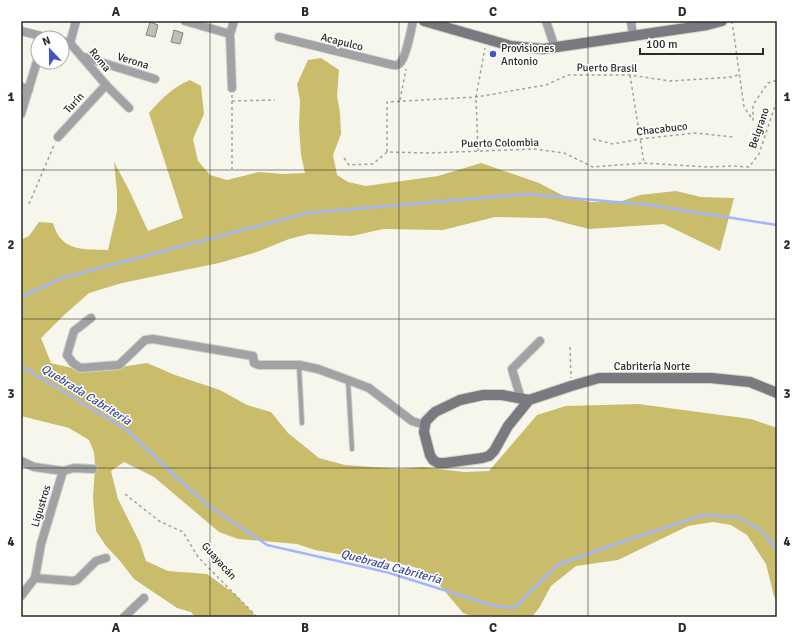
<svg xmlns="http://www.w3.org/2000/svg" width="798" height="638" font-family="Signika,sans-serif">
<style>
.forest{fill:#c9bc6b}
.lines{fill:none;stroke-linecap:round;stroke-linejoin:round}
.stream{stroke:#a3b6fd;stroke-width:2.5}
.building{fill:#c0bfb5;stroke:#85847b}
.lane-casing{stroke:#d2d1c8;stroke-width:6}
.street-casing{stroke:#d2d1c8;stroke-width:10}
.secondary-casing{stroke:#d2d1c8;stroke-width:12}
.path{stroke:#a3a39b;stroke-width:1.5;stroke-dasharray:3 3;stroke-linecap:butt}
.lane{stroke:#a0a2a6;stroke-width:4}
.street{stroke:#a0a2a6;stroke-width:8}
.secondary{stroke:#787a7f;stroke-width:10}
.grid{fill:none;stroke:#2a2a26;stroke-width:1;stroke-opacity:0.55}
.poi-dot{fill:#4353c7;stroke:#fff;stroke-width:1.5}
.labels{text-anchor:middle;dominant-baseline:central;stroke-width:3;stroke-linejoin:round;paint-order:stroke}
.street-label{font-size:11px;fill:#2a2a26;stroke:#fff}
.poi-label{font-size:11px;fill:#2a2a26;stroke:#fff;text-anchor:start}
.water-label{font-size:12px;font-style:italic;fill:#3b4a9b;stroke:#fff}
.neatline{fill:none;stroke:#2a2a26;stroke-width:1.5}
.grid-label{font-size:13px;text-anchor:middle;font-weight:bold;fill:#2a2a26}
</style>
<rect width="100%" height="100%" fill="#f7f6ec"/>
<!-- forest -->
<path class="forest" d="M321,58L339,70L337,96L340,112L341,134L333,155L337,175L348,182L366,186L438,176L481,163L539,183L562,195L591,202H619L640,195L676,191L701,197L734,198L720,251L664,224L589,229L546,218L495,217L443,230L383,229L352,236L309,234L289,239L257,252L219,263L122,283L89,293L62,317L41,338L51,363L88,372L147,363L175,375L220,390L247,405L271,412L288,433L319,458L345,465L400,469L422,467L464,472L489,471L537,415L566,406L638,404L751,419L777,428V603L774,596L766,564L747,535L731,525L713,522L688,526L618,560L576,566L551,586L539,608L532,617H474L463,613L437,582L417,568L365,555H344L315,550L297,544L238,539L219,532L154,477L124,462L111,471L118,499L140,543L146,561L168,571L207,574L236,595L253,613L255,617H195L191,612L177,608L134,579L120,561L106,546L96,531L93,499L95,465L94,452L89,440L69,428L21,416V240L29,236L39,222L53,223C61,252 83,249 108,250L117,211V192L114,162L129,190L148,231L183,218L149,113C161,99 173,87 190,80L201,86L204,114L193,139L198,161L210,175L227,180L259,172L283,174L305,173L301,155L299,127L300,101L297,84L308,60Z"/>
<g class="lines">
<!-- stream -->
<g class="stream">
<path d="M21,297L62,278L307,213L527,194L650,205L777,225"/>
<path d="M21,366L127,430L175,476L209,506L267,545L386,572L495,606L514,608L557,565L624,541L703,515L737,517L761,530L777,549"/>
</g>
</g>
<!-- building -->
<g class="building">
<path d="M150,22L158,25L155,37L146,35Z"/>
<path d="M174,30L183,33L180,44L171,42Z"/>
</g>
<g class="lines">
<!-- lane casing -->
<g class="lane-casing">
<g id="lane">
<path d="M299,365L302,423"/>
<path d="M348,380L352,449"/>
</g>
</g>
<!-- street casing -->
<g class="street-casing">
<g id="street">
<path d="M185,21L230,34"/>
<path d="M546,21L555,48"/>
<path d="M631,21L633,37"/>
<path d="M21,31L49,38"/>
<path d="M279,37L393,65C395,65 397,66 399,64C406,59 411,30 413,21"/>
<path d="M62,41L70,43"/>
<path d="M70,43L106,85L129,108"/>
<path d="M70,43L76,21"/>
<path d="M84,57L155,79"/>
<path d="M21,87L29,89"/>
<path d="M232,88L230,34L234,21"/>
<path d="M21,114L38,58"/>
<path d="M58,137L106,85"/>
<path d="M91,318L74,331L67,355L73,363L80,368L119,365L145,340L153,339L253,356L254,363L259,365H299L318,369L348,380L369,388L412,421L425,425"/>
<path d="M521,399L512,369L540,341"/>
<path d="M21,461L34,467L63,471"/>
<path d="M35,578L73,581L77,580L96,561L106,558"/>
<path d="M21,596L35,578L41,544L63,471L74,468L93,469"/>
<path d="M124,617L144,598"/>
</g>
</g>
<!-- secondary casing -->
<g class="secondary-casing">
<g id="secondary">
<path d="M424,21L511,46L543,49L707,25L722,21"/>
<path d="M529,400L502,395H483L460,400L435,412L426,421L425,425L424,432L430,455L433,460L438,463H445L482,458L489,456L494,451L508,426L529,400L571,386L599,378H711L750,382L777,393"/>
</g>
</g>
<!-- path -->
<g class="path">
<path d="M732,21L744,107L753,120V105L768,83L777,80"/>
<path d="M630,75L644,163"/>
<path d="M232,95V169"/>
<path d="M400,100L406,69"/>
<path d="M232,101L275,100"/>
<path d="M593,139L613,144L640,139L695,133L733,137"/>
<path d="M478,151L476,97L485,48"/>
<path d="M387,152V102L476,97L546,85L568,75H630L670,81L733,77L739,74"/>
<path d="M344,158L349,165L373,164L387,152L429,153L534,149L564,153L593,167L644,163L708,167L733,166L749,167L759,154L777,100"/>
<path d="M29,204L55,143"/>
<path d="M570,347L571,378"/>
<path d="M125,494L159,521L183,532L198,557L257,617"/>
</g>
<!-- lane -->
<use href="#lane" class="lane"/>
<!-- street -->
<use href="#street" class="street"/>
<!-- secondary -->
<use href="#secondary" class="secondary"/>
</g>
<!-- grid -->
<path class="grid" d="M210,21V617M399,21V617M588,21V617M21,170H777M21,319H777M21,468H777"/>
<!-- markers -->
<circle class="poi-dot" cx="493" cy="54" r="4"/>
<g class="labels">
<!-- street labels -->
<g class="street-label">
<text transform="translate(342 42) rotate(14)">Acapulco</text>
<text transform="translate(100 60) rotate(50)">Roma</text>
<text transform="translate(133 61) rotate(17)">Verona</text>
<text transform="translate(607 68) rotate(1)">Puerto Brasil</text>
<text transform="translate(74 103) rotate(-47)">Turín</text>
<text transform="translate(759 128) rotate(-71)">Belgrano</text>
<text transform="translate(662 129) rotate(-7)">Chacabuco</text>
<text transform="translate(500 143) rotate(-1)">Puerto Colombia</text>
<text x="652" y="366">Cabritería Norte</text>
<text transform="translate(41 506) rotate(-73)">Ligustros</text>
<text transform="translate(219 561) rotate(48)">Guayacán</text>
</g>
<!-- poi labels -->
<g class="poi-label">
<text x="501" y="48">Provisiones<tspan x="501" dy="13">Antonio</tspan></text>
</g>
<!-- water labels -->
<g class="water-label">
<text transform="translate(86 395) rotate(32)">Quebrada Cabritería</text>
<text transform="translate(391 567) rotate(15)">Quebrada Cabritería</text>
</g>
</g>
<!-- border -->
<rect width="798" height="638" fill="none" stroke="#ffffff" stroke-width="44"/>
<!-- north arrow -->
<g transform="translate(50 50) rotate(338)"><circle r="19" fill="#ffffff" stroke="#aaaaa8"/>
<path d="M0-3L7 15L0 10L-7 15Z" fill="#4353c7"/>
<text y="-6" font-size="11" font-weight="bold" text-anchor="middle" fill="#2a2a26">N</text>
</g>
<!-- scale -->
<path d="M640 48v6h123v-6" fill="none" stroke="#2a2a26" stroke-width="2"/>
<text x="646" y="48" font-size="12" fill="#2a2a26" stroke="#ffffff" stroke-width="3" paint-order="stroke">100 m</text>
<rect x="22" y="22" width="754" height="594" class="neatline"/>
<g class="grid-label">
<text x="116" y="16">A</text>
<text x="305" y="16">B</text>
<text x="493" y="16">C</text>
<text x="682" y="16">D</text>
<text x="11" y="101">1</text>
<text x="787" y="101">1</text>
<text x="11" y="249">2</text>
<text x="787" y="249">2</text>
<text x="11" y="398">3</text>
<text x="787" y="398">3</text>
<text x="11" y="546">4</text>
<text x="787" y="546">4</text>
<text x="116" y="632">A</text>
<text x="305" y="632">B</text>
<text x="493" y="632">C</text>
<text x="682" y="632">D</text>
</g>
</svg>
